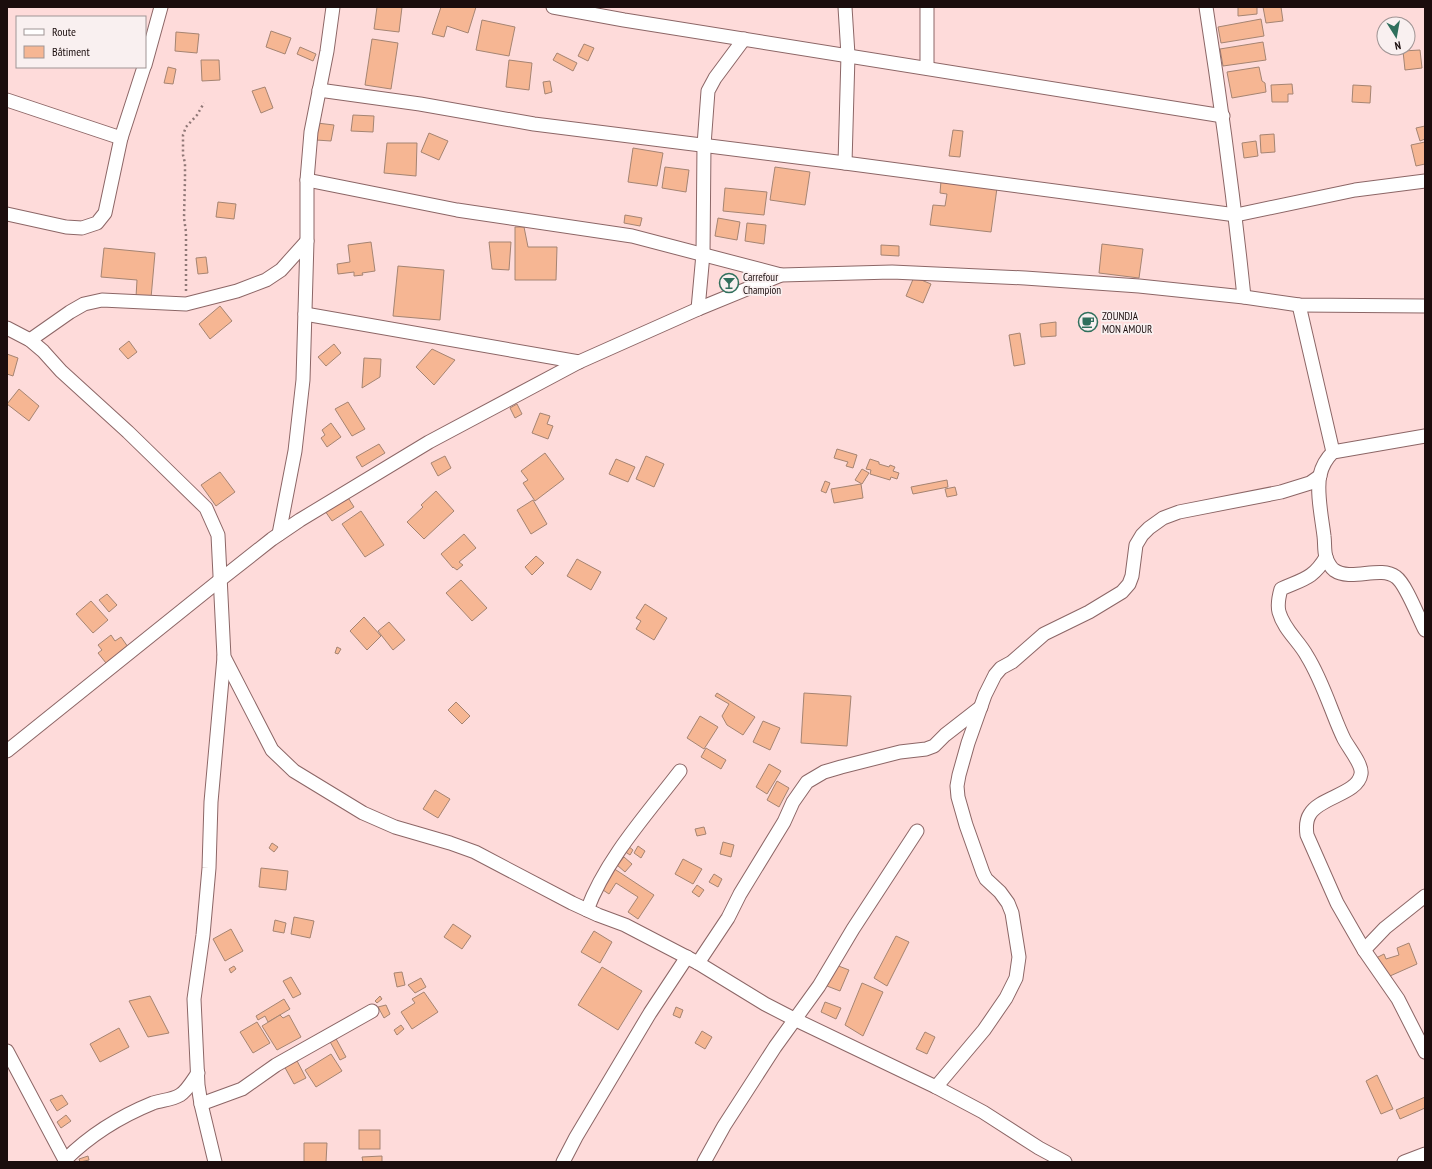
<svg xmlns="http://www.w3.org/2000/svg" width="1432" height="1169" font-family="'PT Sans Narrow',sans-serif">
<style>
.building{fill:#f6b693;stroke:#a58472}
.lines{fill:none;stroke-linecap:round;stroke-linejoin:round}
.street-casing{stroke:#8c6666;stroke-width:15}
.path{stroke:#8f7776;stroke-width:2.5;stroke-dasharray:2 3;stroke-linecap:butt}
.street{stroke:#fff;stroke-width:13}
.labels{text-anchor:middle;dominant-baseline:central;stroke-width:3.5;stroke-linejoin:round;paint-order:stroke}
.poi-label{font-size:11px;fill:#1b0d0d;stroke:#f9f0f0;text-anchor:start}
</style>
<rect width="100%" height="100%" fill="#fedbda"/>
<!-- building -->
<g class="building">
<path d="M377,7H402L399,32L374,29Z"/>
<path d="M441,7H476L468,33L447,26L444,37L432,34Z"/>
<path d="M1238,7H1257V14L1238,16Z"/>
<path d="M1263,7H1281L1283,21L1266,23Z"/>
<path d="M1261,19L1264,36L1221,43L1218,27Z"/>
<path d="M482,20L515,27L509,56L476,50Z"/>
<path d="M271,31L291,38L285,54L266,47Z"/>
<path d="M176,32L199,34L197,53L175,51Z"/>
<path d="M372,39L398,43L391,89L365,85Z"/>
<path d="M1263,42L1266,60L1223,66L1220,49Z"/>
<path d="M584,44L594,48L588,61L578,56Z"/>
<path d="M300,47L316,54L313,61L297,54Z"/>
<path d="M1420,50L1422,68L1405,70L1403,51Z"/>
<path d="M557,53L577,63L573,71L553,60Z"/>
<path d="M201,60H219L220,80L202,81Z"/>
<path d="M509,60L532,63L529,90L506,87Z"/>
<path d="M168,67L176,69L173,84L164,83Z"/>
<path d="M1259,67L1262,81L1265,83L1266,92L1232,98L1227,72Z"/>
<path d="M550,81L552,92L545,94L543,82Z"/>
<path d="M1292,84L1293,94H1288V102H1272L1271,85Z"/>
<path d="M1353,85L1371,86L1370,103L1352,102Z"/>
<path d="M265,87L273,108L261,113L252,91Z"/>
<path d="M353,115L374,116L373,132L351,131Z"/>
<path d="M317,123L334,125L331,141L316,140Z"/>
<path d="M1425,126V139L1420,141L1416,128Z"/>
<path d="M953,130L963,131L960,157L949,156Z"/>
<path d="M429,133L448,141L439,160L421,152Z"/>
<path d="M1274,134L1275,152L1261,153L1260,135Z"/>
<path d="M1256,141L1258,156L1244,158L1242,143Z"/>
<path d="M1425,142V164L1416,166L1411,145Z"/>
<path d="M387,143H417L416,176L384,173Z"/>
<path d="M633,148L663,153L657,186L628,182Z"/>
<path d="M665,167L689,170L686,192L662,188Z"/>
<path d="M775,167L810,172L805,205L770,200Z"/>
<path d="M941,181L997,188L991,232L930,225L933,205L945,206L947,194L940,193Z"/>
<path d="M725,188L767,192L764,215L723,211Z"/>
<path d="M218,202L236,204L234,219L216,217Z"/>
<path d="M625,215L642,218L640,226L624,223Z"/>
<path d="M718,218L740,222L737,240L715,236Z"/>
<path d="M747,223L766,225L764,244L745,241Z"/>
<path d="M515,227H524L528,247H557L556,280H515Z"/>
<path d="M371,242L375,271L362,273L363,275L354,276V272L338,274L337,264L350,262L348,245Z"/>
<path d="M489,242H511L509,270L492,269Z"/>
<path d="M1102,244L1143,249L1139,278L1099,273Z"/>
<path d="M881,245L899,246V256L881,255Z"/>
<path d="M104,248L155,253L151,298L136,297L137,280L101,277Z"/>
<path d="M206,257L208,273L198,274L196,258Z"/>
<path d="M398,266L444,270L440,320L393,316Z"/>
<path d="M914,277L931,284L923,303L906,296Z"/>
<path d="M220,306L232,321L210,339L199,324Z"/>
<path d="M1056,322V336L1041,337L1040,324Z"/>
<path d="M1020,333L1025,364L1014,366L1009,335Z"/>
<path d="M129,341L137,352L128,359L119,349Z"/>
<path d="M334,344L341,353L326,366L318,357Z"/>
<path d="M432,349L455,360L434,385L416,367Z"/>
<path d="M7,354L18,358L13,376L7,374Z"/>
<path d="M364,358L381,359L380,377L362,388Z"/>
<path d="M19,389L39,406L29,421L7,404Z"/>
<path d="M348,402L365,429L352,436L335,409Z"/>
<path d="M517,404L522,414L515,418L510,408Z"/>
<path d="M540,413L550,416L547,424L553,426L548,439L532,433Z"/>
<path d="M331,423L341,437L327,447L321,438L325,435L322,430Z"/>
<path d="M379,444L385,453L362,467L356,457Z"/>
<path d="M837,449L857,455L853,468L846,466L848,462L834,458Z"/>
<path d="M545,453L564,479L535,501L523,483L528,480L521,471Z"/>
<path d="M445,456L451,468L438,476L431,463Z"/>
<path d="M646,456L664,464L654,487L636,479Z"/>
<path d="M616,459L635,467L628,482L609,474Z"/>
<path d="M870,459L879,462V464L889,467L890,465L895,467L893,471L899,473L897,479L891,477L890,480L870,474L871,470L866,469Z"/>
<path d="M862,469L869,473L862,484L855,480Z"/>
<path d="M220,472L235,492L216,506L201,485Z"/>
<path d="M947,480L948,487L913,494L911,487Z"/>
<path d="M825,481L830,483L826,493L821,491Z"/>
<path d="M861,484L863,498L834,503L831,489Z"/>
<path d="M955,487L957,495L947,497L945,489Z"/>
<path d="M436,491L454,511L424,539L407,522L423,507L421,505Z"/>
<path d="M347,496L354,507L332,521L325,511Z"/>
<path d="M533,500L547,524L531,534L517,510Z"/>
<path d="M361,511L384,545L365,557L342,524Z"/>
<path d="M464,534L476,548L459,562L463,565L457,570L453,567V568L441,554Z"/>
<path d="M536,556L544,563L532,575L525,567Z"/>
<path d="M577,559L601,572L591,590L567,576Z"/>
<path d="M461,580L487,608L472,621L446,593Z"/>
<path d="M107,594L117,605L109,612L99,600Z"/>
<path d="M91,601L108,620L93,633L76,614Z"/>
<path d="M645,604L667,618L654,640L636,629L641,621L636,618Z"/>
<path d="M364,617L381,636L367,650L350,631Z"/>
<path d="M389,622L405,640L393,650L378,631Z"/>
<path d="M111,635L115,641L121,637L128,647L106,663L98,653L102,650L98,645Z"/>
<path d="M337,647L341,649L338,654L335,653Z"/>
<path d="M717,693L755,717L743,735L727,725L722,716L729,704L715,696Z"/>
<path d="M804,693L851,696L847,746L801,743Z"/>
<path d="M456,702L470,716L462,724L448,710Z"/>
<path d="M700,716L718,727L704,749L687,738Z"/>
<path d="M763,721L780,728L770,750L753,742Z"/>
<path d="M706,748L726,760L721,769L701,757Z"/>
<path d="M769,764L781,771L767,794L756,787Z"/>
<path d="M777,781L789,788L779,807L767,800Z"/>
<path d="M435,790L450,799L438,818L423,809Z"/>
<path d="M704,827L706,834L697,836L695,829Z"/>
<path d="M723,842L734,845L731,857L720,854Z"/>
<path d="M272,843L278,847L274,852L269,848Z"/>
<path d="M628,846L633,850L630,855L624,851Z"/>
<path d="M638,846L645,851L641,858L634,853Z"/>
<path d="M624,857L632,864L625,872L617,865Z"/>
<path d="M683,859L702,869L693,884L675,874Z"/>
<path d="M261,868L288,871L286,890L259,887Z"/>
<path d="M613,868L654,895L638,919L628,912L638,897L616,883L609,894L600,888Z"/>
<path d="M714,874L722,879L718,887L709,882Z"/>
<path d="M697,885L704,890L699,897L692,892Z"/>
<path d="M294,917L314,921L310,938L291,934Z"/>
<path d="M275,920L286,923L284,933L273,931Z"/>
<path d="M453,924L471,936L462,949L444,937Z"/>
<path d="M231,929L243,951L225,961L213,939Z"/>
<path d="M594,931L612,942L600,963L581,952Z"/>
<path d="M896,936L909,942L887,986L874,978Z"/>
<path d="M1409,943L1417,964L1390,976L1376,958L1384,954L1386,959L1399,955L1397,948Z"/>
<path d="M836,965L849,970L840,991L827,986Z"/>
<path d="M234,966L236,969L231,973L229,969Z"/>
<path d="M602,967L642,991L618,1030L578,1005Z"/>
<path d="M402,972L405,985L397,987L394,973Z"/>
<path d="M291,977L301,994L293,998L283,981Z"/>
<path d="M421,978L426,987L415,993L408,985Z"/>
<path d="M862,983L883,992L863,1036L845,1025Z"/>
<path d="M424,992L438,1012L412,1029L401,1012L415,1003L412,999Z"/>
<path d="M150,996L169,1033L148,1037L129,1001Z"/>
<path d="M380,996L382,999L377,1003L375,1001Z"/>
<path d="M284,999L290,1009L268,1022L265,1016L258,1020L256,1016Z"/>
<path d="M825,1002L841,1008L836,1019L821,1012Z"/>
<path d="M386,1005L390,1014L384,1018L378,1007Z"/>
<path d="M676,1007L683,1010L680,1018L673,1015Z"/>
<path d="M280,1015L283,1018L289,1015L301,1037L277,1050L262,1026Z"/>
<path d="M257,1022L270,1043L253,1053L240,1032Z"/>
<path d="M401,1025L404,1029L397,1035L394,1030Z"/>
<path d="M119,1028L129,1047L100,1062L90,1044Z"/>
<path d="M702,1031L712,1037L705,1049L695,1043Z"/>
<path d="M925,1032L935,1037L927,1054L916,1049Z"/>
<path d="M334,1035L346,1057L340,1060L328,1038Z"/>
<path d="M331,1054L342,1071L316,1087L305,1070Z"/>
<path d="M295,1057L306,1078L294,1084L283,1064Z"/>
<path d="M1377,1075L1393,1109L1381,1114L1366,1081Z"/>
<path d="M62,1095L68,1104L57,1111L50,1100Z"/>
<path d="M1425,1097V1108L1400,1119L1396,1110Z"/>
<path d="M66,1115L71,1121L61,1128L57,1122Z"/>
<rect x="359" y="1130" width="21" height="19"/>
<path d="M304,1143H327L326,1162H304Z"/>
<path d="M88,1156L89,1160L80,1162L79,1159Z"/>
<path d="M382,1156V1162H363L362,1157Z"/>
</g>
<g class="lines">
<!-- street casing -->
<g class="street-casing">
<g id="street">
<path d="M553,7L624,20L1223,116"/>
<path d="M845,7L848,55L845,163"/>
<path d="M1206,7C1221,103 1234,200 1244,297"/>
<path d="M145,65L161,7"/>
<path d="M927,68V7"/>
<path d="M319,90L420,104L534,124L845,163L1236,215L1355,190L1425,181"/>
<path d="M7,100L121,138"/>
<path d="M307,180L457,210L632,236L781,275"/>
<path d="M7,214L66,227L82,228L97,223L105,213L121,138L144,67"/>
<path d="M1299,305L1333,452"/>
<path d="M698,309L703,254L704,145L708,91L715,78L744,39"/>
<path d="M305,314L579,362"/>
<path d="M7,328L30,340L43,351L61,371L128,432L206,508L218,535L224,657L272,750L294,771L363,813L395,827L450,843L475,852L572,903L598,915L625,925L698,963L765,1004L796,1020L936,1087L983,1112L1039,1148L1065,1162"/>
<path d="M30,340L70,312L84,304L102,300L186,304L237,291L266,280L281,270L307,241"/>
<path d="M1425,436L1333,452C1326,459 1322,466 1320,475C1316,491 1322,519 1324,536C1325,543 1324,551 1326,557C1327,561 1331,568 1334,570C1351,582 1380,565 1396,577C1406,584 1419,619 1425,630"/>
<path d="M279,534L295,451L303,380L307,241V180L311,132L327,51L333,7"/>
<path d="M1326,557C1313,579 1303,579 1281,589C1279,596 1277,604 1279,612C1284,630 1299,641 1307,656C1317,672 1324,690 1331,708C1335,718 1339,729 1344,739C1348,747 1363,765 1361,774C1358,794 1320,797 1310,814C1306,820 1306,828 1307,835L1337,903L1364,950L1398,999L1425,1052"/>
<path d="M7,751L220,580L272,539L300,520L429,442L579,362L698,309L781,275L892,272L1025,278L1139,286L1244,297L1299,305L1425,306"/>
<path d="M587,910C606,859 647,814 680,771"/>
<path d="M1364,950L1385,928L1425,896"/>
<path d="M698,963L728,918L740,894L784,822L793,802L807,782L824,772L841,767L900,752L926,749L934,746L945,735L981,707"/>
<path d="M7,1051L66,1162"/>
<path d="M936,1087L984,1030L1006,998L1016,978L1019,957L1012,913L1008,903L1000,892L986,879L983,873L966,825L958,797L957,786L959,775L968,743L985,695L995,675L1001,668L1012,662L1044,634L1089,612L1122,592L1129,584L1132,576L1136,545L1142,535L1149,528L1163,518L1179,512L1281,492L1310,483L1320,476"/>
<path d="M201,1104L242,1089L276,1065L372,1011"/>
<path d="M65,1160C90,1135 121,1116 153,1103C162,1100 172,1100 180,1095C187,1091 193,1080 198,1073"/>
<path d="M215,1162L201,1104L198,1085L194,999L203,935L209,868L211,802L224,657"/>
<path d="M563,1162L576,1137L650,1013L687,957"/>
<path d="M704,1162L724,1126L775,1047L819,986L853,929L917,831"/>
<path d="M1404,1162L1425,1154"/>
</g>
</g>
<!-- path -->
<path class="path" d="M186,291V232L184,218L185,179V163L183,155V135L186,127L197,115L204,103"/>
<!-- street -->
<use href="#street" class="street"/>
</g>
<!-- icons -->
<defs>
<g id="bar-ring" transform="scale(1)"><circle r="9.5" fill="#f9f0f0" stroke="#306f5c" stroke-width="1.5"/><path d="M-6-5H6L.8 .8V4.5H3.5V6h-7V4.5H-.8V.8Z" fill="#306f5c"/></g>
<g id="cafe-ring" transform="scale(1)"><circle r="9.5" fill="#f9f0f0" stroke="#306f5c" stroke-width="1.5"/><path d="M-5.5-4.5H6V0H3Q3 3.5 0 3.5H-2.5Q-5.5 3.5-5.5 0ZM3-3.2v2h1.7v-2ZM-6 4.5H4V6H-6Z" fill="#306f5c"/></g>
</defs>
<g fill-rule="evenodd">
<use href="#bar-ring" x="729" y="283"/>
<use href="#cafe-ring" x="1088" y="322"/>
</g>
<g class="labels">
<!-- poi labels -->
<g class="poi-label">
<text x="743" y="277">Carrefour<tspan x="743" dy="13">Champion</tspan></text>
<text x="1102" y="316">ZOUNDJA<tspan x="1102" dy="13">MON AMOUR</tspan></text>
</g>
</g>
<!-- border -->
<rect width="1432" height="1169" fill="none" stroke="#1b0d0d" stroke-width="16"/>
<!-- legend -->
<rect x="16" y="16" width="130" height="52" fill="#f9f0f0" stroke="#a09595"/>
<rect x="24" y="29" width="20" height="6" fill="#ffffff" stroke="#a09595"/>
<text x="52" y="36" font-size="12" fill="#1b0d0d">Route</text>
<rect x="24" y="46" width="20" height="12" fill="#f6b693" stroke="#a09595"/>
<text x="52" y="56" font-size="12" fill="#1b0d0d">Bâtiment</text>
<!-- north arrow -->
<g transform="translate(1396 36) rotate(169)"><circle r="19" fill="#f9f0f0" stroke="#a09595"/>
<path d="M0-3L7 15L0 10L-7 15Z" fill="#306f5c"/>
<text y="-6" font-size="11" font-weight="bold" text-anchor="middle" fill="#1b0d0d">N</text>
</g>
</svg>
